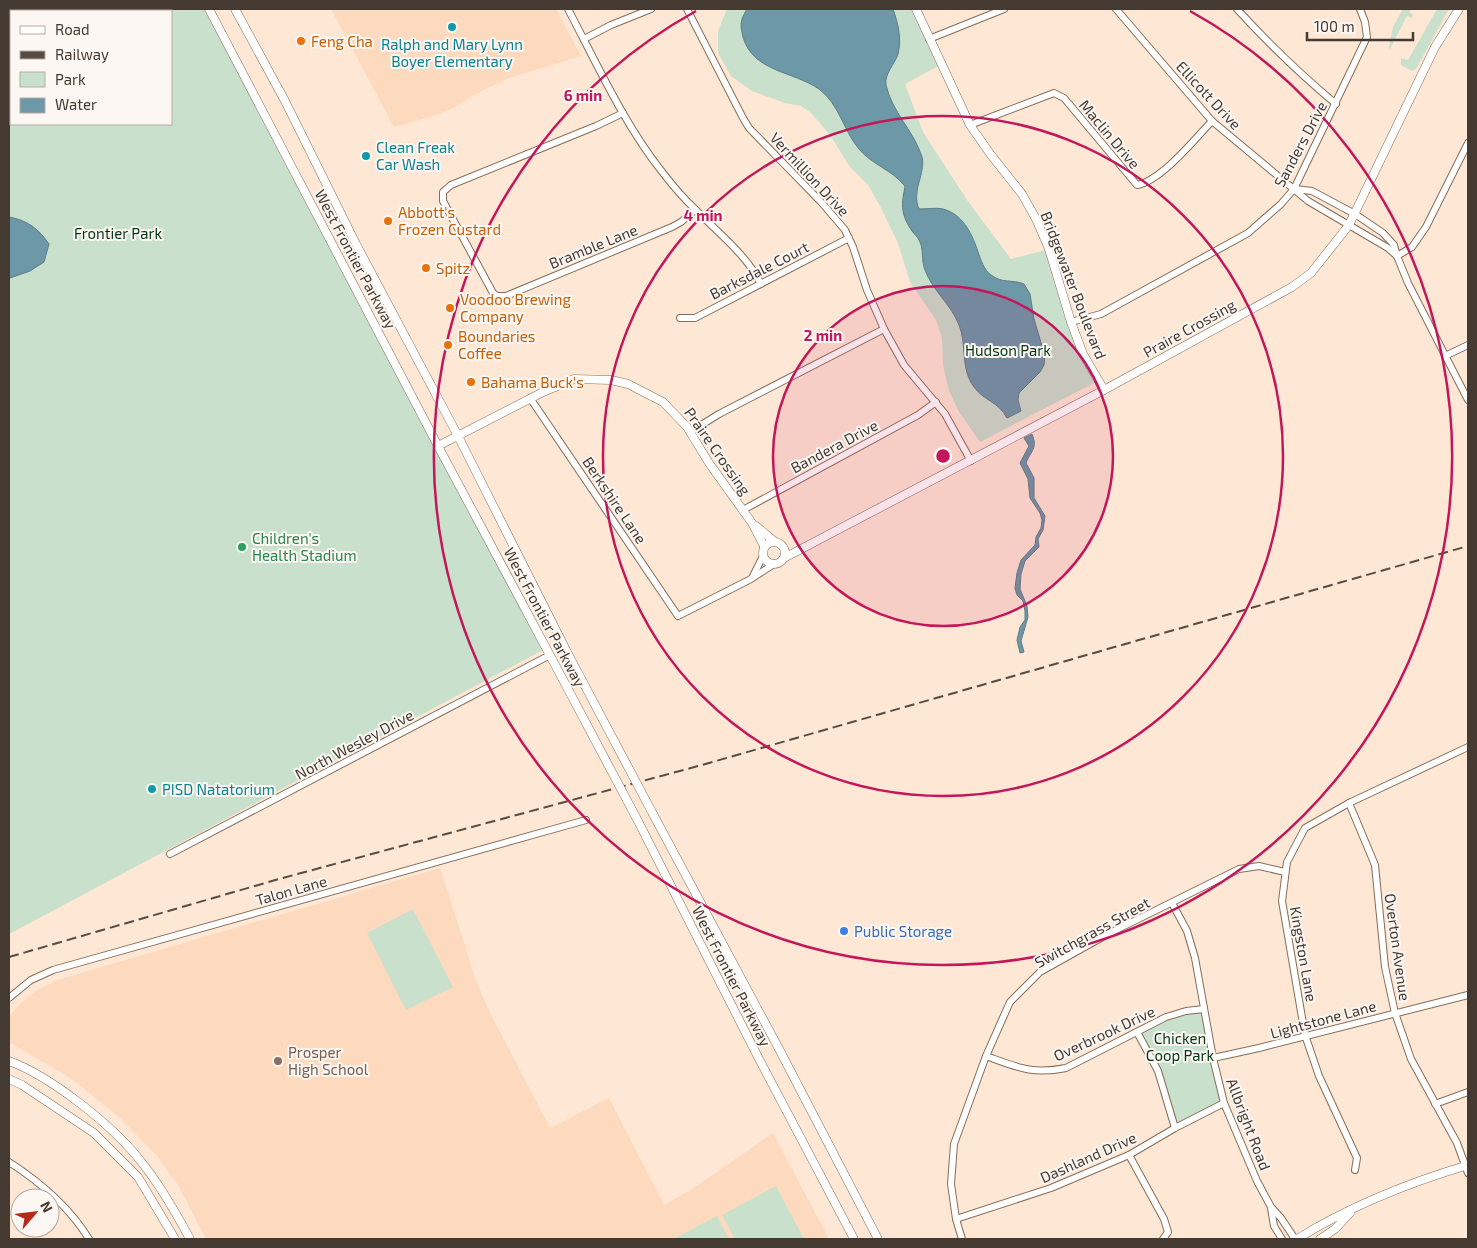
<svg xmlns="http://www.w3.org/2000/svg" width="1477" height="1248" font-family="'Exo 2',sans-serif">
<style>
.built{fill:#fddabe}
.green{fill:#c8e0cc;fill-rule:evenodd}
.water{fill:#6c98a7;stroke:#607c84}
.lines{fill:none;stroke-linecap:round;stroke-linejoin:round}
.minor-casing{stroke:#866d58;stroke-width:8}
.tertiary-casing{stroke:#866d58;stroke-width:9}
.minor{stroke:#fff;stroke-width:6}
.tertiary{stroke:#fff;stroke-width:8}
.rail{stroke:#584c42;stroke-width:2;stroke-dasharray:10 5;stroke-linecap:butt}
.tertiary-bridge-casing{stroke:#866d58;stroke-width:9;stroke-linecap:butt}
.tertiary-bridge{stroke:#fff;stroke-width:8}
.ring{fill:none;stroke:#c2185b;stroke-width:2.5}
.culture-dot{fill:#0f9aa8;stroke:#fdf7f3;stroke-width:2}
.food-dot{fill:#e8710a;stroke:#fdf7f3;stroke-width:2}
.leisure-dot{fill:#2e9e5b;stroke:#fdf7f3;stroke-width:2}
.shop-dot{fill:#3f7fe0;stroke:#fdf7f3;stroke-width:2}
.education-dot{fill:#8d6e63;stroke:#fdf7f3;stroke-width:2}
.labels{text-anchor:middle;dominant-baseline:central;stroke-width:4;stroke-linejoin:round;paint-order:stroke}
.food-label{font-size:15px;fill:#c56008;stroke:#fdf7f3;text-anchor:start}
.culture-label{font-size:15px;fill:#0d838f;stroke:#fdf7f3;text-anchor:start}
.street-label{font-size:15px;fill:#453a31;stroke:#fdf7f3}
.park-label{font-size:15px;fill:#003713;stroke:#fdf7f3}
.leisure-label{font-size:15px;fill:#27864d;stroke:#fdf7f3;text-anchor:start}
.shop-label{font-size:15px;fill:#366cbe;stroke:#fdf7f3;text-anchor:start}
.education-label{font-size:15px;fill:#785e54;stroke:#fdf7f3;text-anchor:start}
.centre{fill:#c2185b;stroke:#fdf7f3;stroke-width:2.5}
.ring-label{font-size:15px;text-anchor:middle;font-weight:bold;fill:#c2185b;stroke:#fdf7f3;stroke-width:4;stroke-linejoin:round;paint-order:stroke}
</style>
<rect width="100%" height="100%" fill="#fee7d4"/>
<!-- built -->
<g class="built">
<path d="M331,9H556L581,56L509,78L476,94L453,108L434,116L394,127Z"/>
<path d="M440,868L476,980L487,1007L550,1128L609,1098L664,1205L695,1187L773,1133L829,1239H206L178,1185L157,1156L119,1117L72,1079L9,1042V1016L21,1003L36,991L57,980Z"/>
</g>
<!-- green -->
<g class="green">
<path d="M9,9H206L545,649L9,934ZM11,11H171V124H11Z"/>
<path d="M727,9H911L938,66L905,84L923,132L967,200L1011,259L1049,249L1075,342L1094,383L980,442L959,412L949,391L943,365L942,338L936,320L910,282L898,243L879,204L868,185L850,167L830,135L811,113L801,106L785,103L752,91L731,76L718,53V31Z"/>
<path d="M1403,9H1411L1409,12L1413,15L1412,18L1407,16L1390,49L1389,48L1393,27Z"/>
<path d="M1437,9H1449L1416,69L1412,71L1401,65V58L1408,60Z"/>
<path d="M413,909L453,987L406,1010L367,933Z"/>
<path d="M1204,1009L1224,1103L1175,1128L1164,1086L1137,1032L1166,1017Z"/>
<path d="M776,1186L804,1239H735L722,1215Z"/>
<path d="M717,1216L729,1239H673Z"/>
</g>
<!-- water -->
<g class="water">
<path d="M747,9H893C898,23 902,39 898,54C895,64 884,74 886,85C892,112 914,131 922,157C926,173 911,191 919,209C928,209 939,207 946,210C964,216 973,236 978,252C981,260 984,270 991,275C1003,284 1012,279 1024,284L1030,294L1034,319L1045,356L1044,365L1040,372L1019,393L1018,400L1021,411L1007,418C998,401 984,401 974,387C960,368 967,345 959,325C951,304 932,290 925,270C921,260 924,248 919,240C917,236 914,234 912,231C901,215 901,205 905,187L904,185C892,170 871,164 859,149C843,130 840,105 819,89C793,71 753,72 743,37C740,24 740,21 747,9Z"/>
<path d="M9,217C27,220 39,229 49,244L44,262L30,271L10,278H9Z"/>
<path d="M1032,434C1038,449 1031,450 1026,463L1034,478V498L1045,516L1043,530L1038,539L1039,547L1025,561L1021,574L1020,589L1027,606L1028,617L1021,641L1024,652L1020,653L1017,640L1020,627L1025,620V611L1023,601L1017,595L1015,588L1017,573L1021,560L1035,545L1036,537L1041,528L1042,520L1040,513L1030,498L1028,479L1020,463L1029,446L1024,438Z"/>
</g>
<g class="lines">
<!-- minor casing -->
<g class="minor-casing">
<g id="minor">
<path d="M568,9C597,64 624,124 663,173C673,186 684,199 696,210C719,234 746,254 761,284"/>
<path d="M687,9L743,118L749,128L822,203L845,230L853,247L867,290L884,329L904,365L945,414L971,461"/>
<path d="M1116,9L1212,121L1308,201L1388,248L1397,256"/>
<path d="M1237,9C1268,43 1300,74 1336,104"/>
<path d="M584,39L611,25L651,9"/>
<path d="M929,39L1004,9"/>
<path d="M623,113L596,126L451,185L443,192V201L493,293L497,296H506L672,227L681,222L695,210"/>
<path d="M970,125L1054,93L1064,98L1137,185C1161,181 1195,139 1212,121"/>
<path d="M1295,189L1312,191L1355,214L1383,233L1394,245L1397,256L1408,283L1468,400"/>
<path d="M1397,256L1412,247L1426,227L1468,143"/>
<path d="M680,318H695L849,238"/>
<path d="M1071,322L1101,314L1248,233L1281,204L1294,189L1367,37L1365,22L1360,9"/>
<path d="M1445,356L1468,345"/>
<path d="M530,398L678,616L751,579L774,564"/>
<path d="M690,432L719,414L884,329"/>
<path d="M743,510L918,415L936,402"/>
<path d="M752,578L763,556"/>
<path d="M1349,803L1375,865L1385,967L1395,1013L1411,1059L1457,1143L1468,1173"/>
<path d="M170,854L550,655"/>
<path d="M1172,903L1187,931L1195,958L1213,1058L1224,1103L1257,1181L1271,1207L1281,1218L1295,1239"/>
<path d="M9,998L31,980L53,970L586,820"/>
<path d="M1137,1032L1158,1071L1175,1128"/>
<path d="M986,1056C1017,1067 1032,1075 1066,1068L1166,1017L1186,1011L1204,1009"/>
<path d="M1213,1058L1259,1048L1468,995"/>
<path d="M1435,1104L1468,1092"/>
<path d="M1129,1155L1164,1219L1168,1232L1163,1239"/>
<path d="M9,1162C40,1182 70,1208 89,1239"/>
<path d="M1355,1170L1357,1158L1319,1076L1305,1035L1282,901L1287,862L1305,828L1349,803L1468,747"/>
<path d="M1271,1208L1274,1226L1282,1239"/>
<path d="M956,1219L1051,1188L1129,1155L1175,1128L1224,1103"/>
<path d="M962,1239L956,1219L951,1184L954,1144L986,1056L1010,1002L1040,972L1110,933L1239,869L1259,866L1285,872"/>
</g>
</g>
<!-- tertiary casing -->
<g class="tertiary-casing">
<g id="tertiary">
<path d="M209,9L438,446L553,661"/>
<path d="M235,9L285,101L356,244L458,436L568,654"/>
<path d="M916,9L970,125L991,155L1022,194L1036,219L1049,249L1071,322L1083,354L1104,390"/>
<path d="M438,446L543,392L574,379L611,380L628,384L663,402L687,427L709,463L752,523L764,546"/>
<path d="M756,526L774,541"/>
<circle cx="774" cy="553" r="11"/>
<path d="M784,558L1104,390L1292,287L1311,273L1349,225L1435,47L1459,9"/>
<path d="M653,814L778,1047L878,1239"/>
<path d="M638,821L758,1057L854,1239"/>
<path d="M9,1061C50,1076 111,1124 139,1159C159,1183 175,1211 190,1239"/>
<path d="M9,1079L22,1085L94,1133L138,1177L175,1239"/>
<path d="M1297,1239C1350,1206 1408,1183 1468,1165"/>
<path d="M1320,1239L1335,1229L1350,1213"/>
</g>
</g>
<!-- minor -->
<use href="#minor" class="minor"/>
<!-- tertiary -->
<use href="#tertiary" class="tertiary"/>
<!-- rail -->
<path class="rail" d="M9,957L279,879L702,765L1468,546"/>
<!-- tertiary-bridge casing -->
<g class="tertiary-bridge-casing">
<g id="tertiary-bridge">
<path d="M568,654L653,814"/>
<path d="M553,661L638,821"/>
</g>
</g>
<!-- tertiary-bridge -->
<use href="#tertiary-bridge" class="tertiary-bridge"/>
</g>
<!-- distance rings -->
<circle cx="943" cy="456" r="170" fill="#c2185b" fill-opacity=".12"/>
<g class="ring">
<circle cx="943" cy="456" r="170"/>
<circle cx="943" cy="456" r="340"/>
<path d="M1190 11A509 509 0 1 1 696 11"/>
</g>
<!-- markers -->
<g class="culture-dot">
<circle cx="452" cy="27" r="5"/>
<circle cx="366" cy="156" r="5"/>
<circle cx="152" cy="789" r="5"/>
</g>
<g class="food-dot">
<circle cx="301" cy="41" r="5"/>
<circle cx="388" cy="221" r="5"/>
<circle cx="426" cy="268" r="5"/>
<circle cx="450" cy="308" r="5"/>
<circle cx="448" cy="345" r="5"/>
<circle cx="471" cy="382" r="5"/>
</g>
<circle class="leisure-dot" cx="242" cy="547" r="5"/>
<circle class="shop-dot" cx="844" cy="931" r="5"/>
<circle class="education-dot" cx="278" cy="1061" r="5"/>
<g class="labels">
<!-- food labels -->
<g class="food-label">
<text x="311" y="41">Feng Cha</text>
<text x="398" y="212">Abbott's<tspan x="398" dy="17">Frozen Custard</tspan></text>
<text x="436" y="268">Spitz</text>
<text x="460" y="299">Voodoo Brewing<tspan x="460" dy="17">Company</tspan></text>
<text x="458" y="336">Boundaries<tspan x="458" dy="17">Coffee</tspan></text>
<text x="481" y="382">Bahama Buck's</text>
</g>
<!-- culture labels -->
<g class="culture-label">
<text x="452" y="44" text-anchor="middle">Ralph and Mary Lynn<tspan x="452" dy="17">Boyer Elementary</tspan></text>
<text x="376" y="147">Clean Freak<tspan x="376" dy="17">Car Wash</tspan></text>
<text x="162" y="789">PISD Natatorium</text>
</g>
<!-- street labels -->
<g class="street-label">
<text transform="translate(1209 95) rotate(47)">Ellicott Drive</text>
<text transform="translate(1110 134) rotate(50)">Maclin Drive</text>
<text transform="translate(1300 144) rotate(-62)">Sanders Drive</text>
<text transform="translate(810 174) rotate(47)">Vermillion Drive</text>
<text transform="translate(593 246) rotate(-22)">Bramble Lane</text>
<text transform="translate(356 259) rotate(62)">West Frontier Parkway</text>
<text transform="translate(759 270) rotate(-27)">Barksdale Court</text>
<text transform="translate(1074 285) rotate(69)">Bridgewater Boulevard</text>
<text transform="translate(1189 328) rotate(-29)">Praire Crossing</text>
<text transform="translate(834 446) rotate(-28)">Bandera Drive</text>
<text transform="translate(718 451) rotate(55)">Praire Crossing</text>
<text transform="translate(615 500) rotate(56)">Berkshire Lane</text>
<text transform="translate(545 617) rotate(62)">West Frontier Parkway</text>
<text transform="translate(354 744) rotate(-28)">North Wesley Drive</text>
<text transform="translate(291 890) rotate(-16)">Talon Lane</text>
<text transform="translate(1092 932) rotate(-29)">Switchgrass Street</text>
<text transform="translate(1398 947) rotate(82)">Overton Avenue</text>
<text transform="translate(1304 954) rotate(80)">Kingston Lane</text>
<text transform="translate(732 976) rotate(63)">West Frontier Parkway</text>
<text transform="translate(1323 1019) rotate(-15)">Lightstone Lane</text>
<text transform="translate(1104 1033) rotate(-25)">Overbrook Drive</text>
<text transform="translate(1249 1124) rotate(69)">Allbright Road</text>
<text transform="translate(1088 1157) rotate(-24)">Dashland Drive</text>
</g>
<!-- park labels -->
<g class="park-label">
<text x="118" y="233">Frontier Park</text>
<text x="1008" y="350">Hudson Park</text>
<text x="1180" y="1038">Chicken<tspan x="1180" dy="17">Coop Park</tspan></text>
</g>
<!-- leisure labels -->
<g class="leisure-label">
<text x="252" y="538">Children's<tspan x="252" dy="17">Health Stadium</tspan></text>
</g>
<!-- shop labels -->
<g class="shop-label">
<text x="854" y="931">Public Storage</text>
</g>
<!-- education labels -->
<g class="education-label">
<text x="288" y="1052">Prosper<tspan x="288" dy="17">High School</tspan></text>
</g>
</g>
<circle cx="943" cy="456" r="8" class="centre"/>
<g class="ring-label">
<text x="583" y="101">6 min</text>
<text x="703" y="221">4 min</text>
<text x="823" y="341">2 min</text>
</g>
<!-- border -->
<rect width="1477" height="1248" fill="none" stroke="#453a31" stroke-width="20"/>
<!-- legend -->
<rect x="10" y="10" width="162" height="115" fill="#fdf7f3" stroke="#b3aba5"/>
<rect x="20" y="26" width="25" height="8" fill="#ffffff" stroke="#b3aba5"/>
<text x="55" y="35" font-size="15" fill="#453a31">Road</text>
<rect x="20" y="51" width="25" height="8" fill="#584c42" stroke="#b3aba5"/>
<text x="55" y="60" font-size="15" fill="#453a31">Railway</text>
<rect x="20" y="72" width="25" height="15" fill="#c8e0cc" stroke="#b3aba5"/>
<text x="55" y="85" font-size="15" fill="#453a31">Park</text>
<rect x="20" y="98" width="25" height="15" fill="#6c98a7" stroke="#b3aba5"/>
<text x="55" y="110" font-size="15" fill="#453a31">Water</text>
<!-- north arrow -->
<g transform="translate(35 1213) rotate(62)"><circle r="24" fill="#fdf7f3" stroke="#b3aba5"/>
<path d="M0-4L9 19L0 12L-9 19Z" fill="#b6291a"/>
<text y="-8" font-size="14" font-weight="bold" text-anchor="middle" fill="#453a31">N</text>
</g>
<!-- scale -->
<path d="M1307 32v8h106v-8" fill="none" stroke="#453a31" stroke-width="2.5"/>
<text x="1314" y="32" font-size="15" fill="#453a31" stroke="#fdf7f3" stroke-width="4" paint-order="stroke">100 m</text>
</svg>
